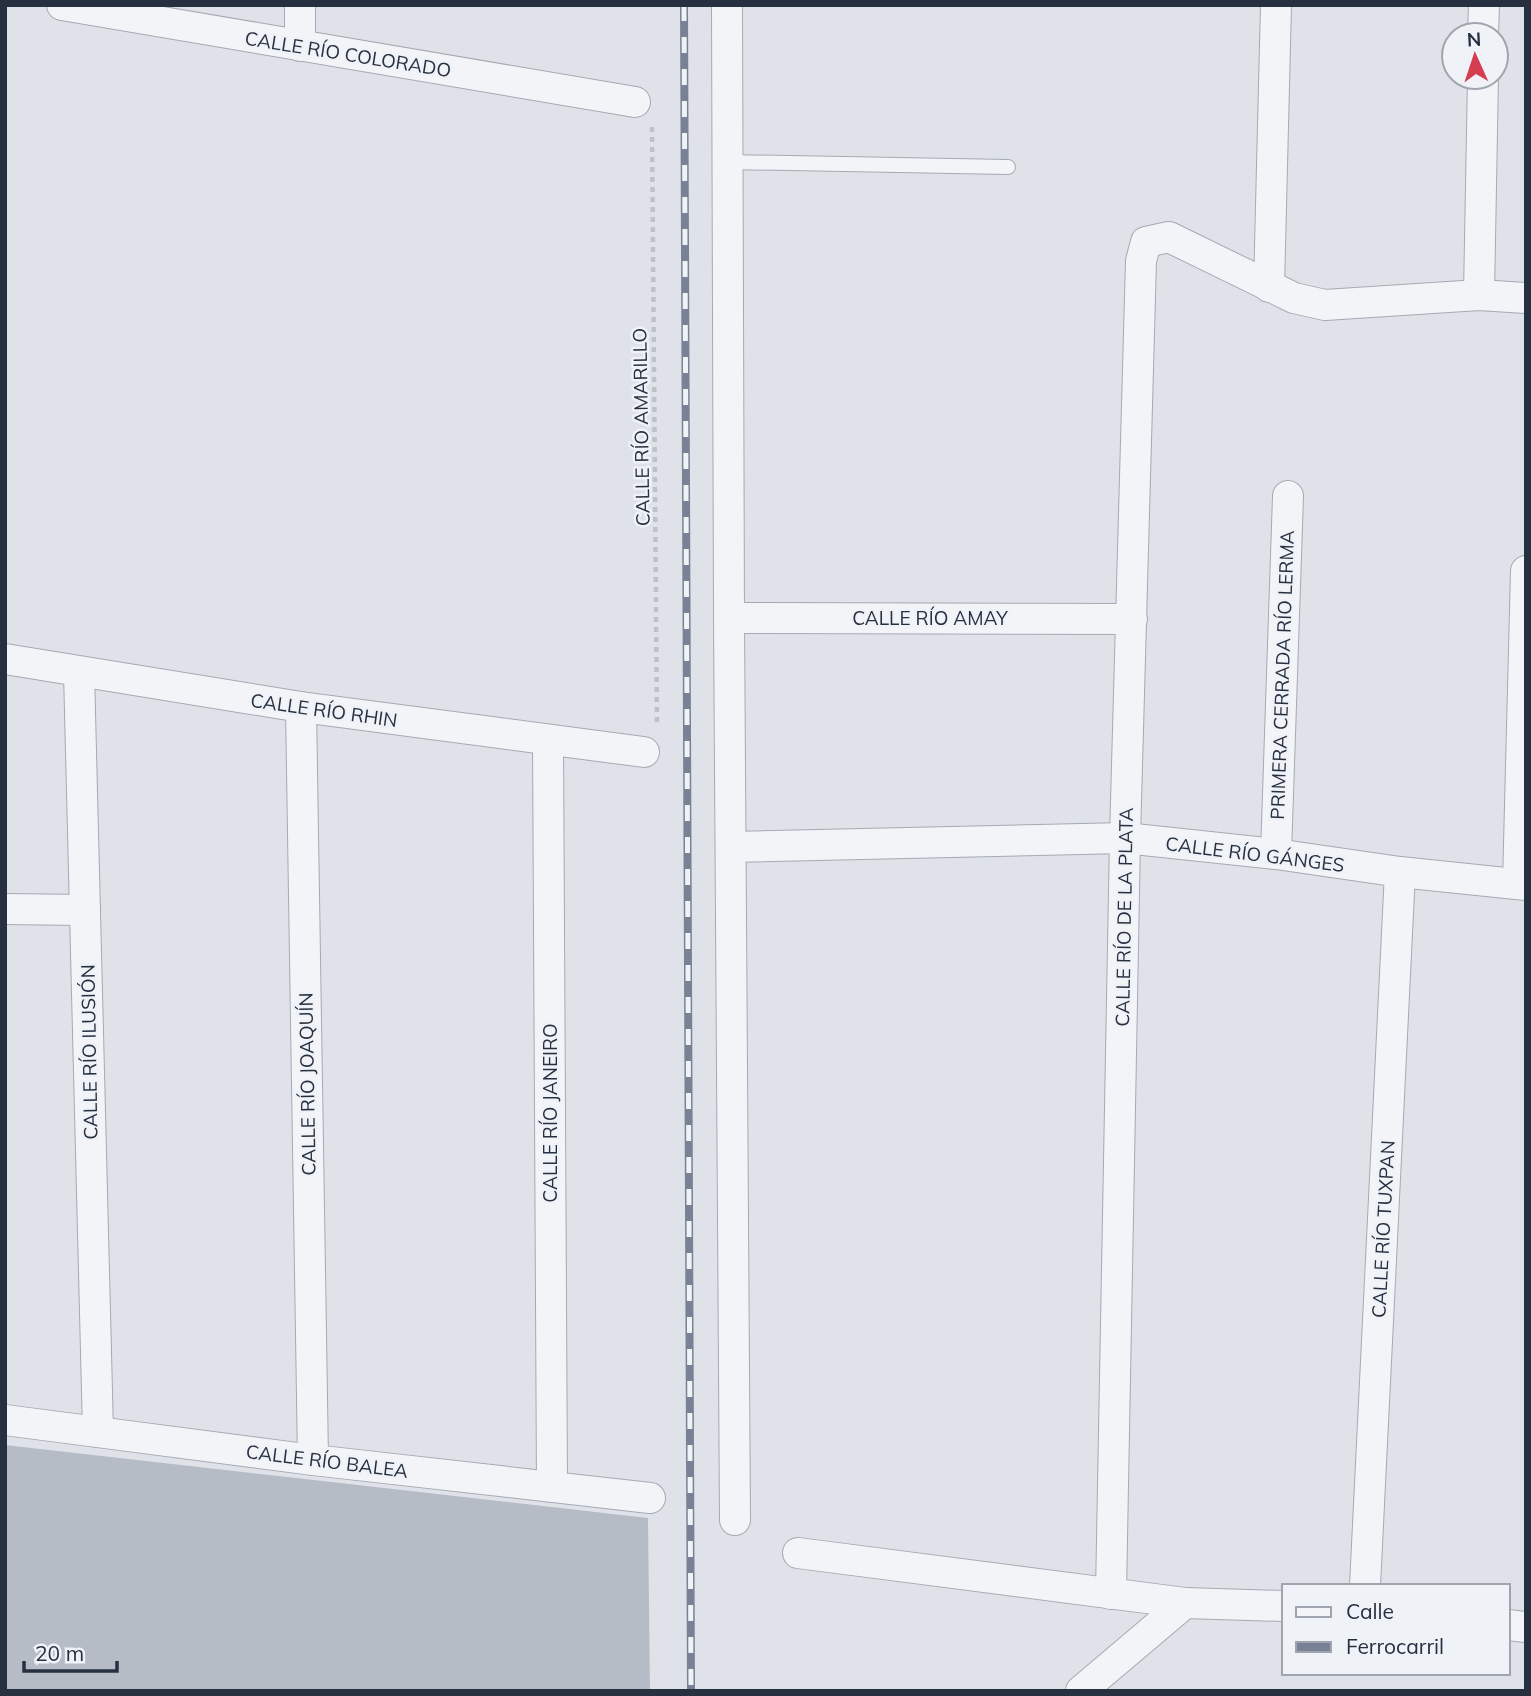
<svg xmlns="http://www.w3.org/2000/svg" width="1531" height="1696" font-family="Mulish,sans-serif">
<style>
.building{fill:#b6bcc6}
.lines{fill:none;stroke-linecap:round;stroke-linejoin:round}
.service-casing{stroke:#a4aab3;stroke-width:16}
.minor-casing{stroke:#a4aab3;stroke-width:32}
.path{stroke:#bdc1c8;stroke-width:4.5;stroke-dasharray:5 5;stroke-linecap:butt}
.service{stroke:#f2f4f7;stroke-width:14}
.minor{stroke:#f2f4f7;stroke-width:30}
.rail-casing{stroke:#788294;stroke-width:8}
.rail{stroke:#eff2f7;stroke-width:5;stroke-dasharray:16;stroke-linecap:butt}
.labels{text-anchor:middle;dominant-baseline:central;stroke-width:5;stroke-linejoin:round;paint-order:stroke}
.street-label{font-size:19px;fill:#273041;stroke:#eff2f7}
</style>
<rect width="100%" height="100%" fill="#dfe3e9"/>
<!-- building -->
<path class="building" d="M5,1445L648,1518L650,1691H5Z"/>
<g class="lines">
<!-- service casing -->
<g class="service-casing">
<path id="service" d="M727,162L1008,167"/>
</g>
<!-- minor casing -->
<g class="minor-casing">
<g id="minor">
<path d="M62,5L635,102"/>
<path d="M727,5L729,618L735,1520"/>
<path d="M1483,35L1484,5"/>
<path d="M300,46V5"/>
<path d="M1269,287L1276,5"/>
<path d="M1479,295L1483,77"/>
<path d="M729,618L1132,619"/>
<path d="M5,659L301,707L644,752"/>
<path d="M79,672L98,1432"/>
<path d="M301,707L313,1460"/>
<path d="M548,740L552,1487"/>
<path d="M731,847L1125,838L1276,854L1400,872L1526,885"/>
<path d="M1276,854L1288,496"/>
<path d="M1518,884L1526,571"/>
<path d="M5,909L85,910"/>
<path d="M5,1420L313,1460L650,1498"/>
<path d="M798,1553L1185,1603L1284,1606"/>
<path d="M1365,1586L1400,872"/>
<path d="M1111,1594L1125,838L1141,261L1146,242L1169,237L1294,298L1325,305L1479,295L1526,298"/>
<path d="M1508,1625L1526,1627"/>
<path d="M1081,1691L1185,1603"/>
</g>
</g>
<!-- path -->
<path class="path" d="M652,127L657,727"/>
<!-- service -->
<use href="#service" class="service"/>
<!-- minor -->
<use href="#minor" class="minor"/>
<!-- rail casing -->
<g class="rail-casing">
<path id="rail" d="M684,5L691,1691"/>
</g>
<!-- rail -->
<use href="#rail" class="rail"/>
</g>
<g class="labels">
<!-- street labels -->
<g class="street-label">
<text transform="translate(348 54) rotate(9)">CALLE RÍO COLORADO</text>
<text transform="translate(641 427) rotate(-91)">CALLE RÍO AMARILLO</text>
<text x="930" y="618">CALLE RÍO AMAY</text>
<text transform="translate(1282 675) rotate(-88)">PRIMERA CERRADA RÍO LERMA</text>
<text transform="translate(324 710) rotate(8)">CALLE RÍO RHIN</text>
<text transform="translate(1255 854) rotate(7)">CALLE RÍO GÁNGES</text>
<text transform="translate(1124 917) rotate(-89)">CALLE RÍO DE LA PLATA</text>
<text transform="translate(89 1052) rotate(-91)">CALLE RÍO ILUSIÓN</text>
<text transform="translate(307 1084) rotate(-91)">CALLE RÍO JOAQUÍN</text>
<text transform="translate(550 1113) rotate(-90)">CALLE RÍO JANEIRO</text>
<text transform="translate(1383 1229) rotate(-87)">CALLE RÍO TUXPAN</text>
<text transform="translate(327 1461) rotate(7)">CALLE RÍO BALEA</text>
</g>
</g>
<!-- border -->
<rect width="1531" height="1696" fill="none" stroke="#273041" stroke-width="14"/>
<!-- legend -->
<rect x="1282" y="1584" width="228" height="91" fill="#eff2f7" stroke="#9fa4ae" stroke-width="2"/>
<rect x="1296" y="1607" width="35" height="10" fill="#f2f4f7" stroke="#9fa4ae" stroke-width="2"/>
<text x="1346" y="1619" font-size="21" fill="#273041">Calle</text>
<rect x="1296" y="1642" width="35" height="10" fill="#788294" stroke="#9fa4ae" stroke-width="2"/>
<text x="1346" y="1654" font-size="21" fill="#273041">Ferrocarril</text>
<!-- north arrow -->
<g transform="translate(1475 56) rotate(357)"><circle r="33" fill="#eff2f7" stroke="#9fa4ae" stroke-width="2"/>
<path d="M0-5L12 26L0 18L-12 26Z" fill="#d53e51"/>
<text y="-10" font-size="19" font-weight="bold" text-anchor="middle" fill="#273041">N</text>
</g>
<!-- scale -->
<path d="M24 1661v10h93v-10" fill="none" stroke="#273041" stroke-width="3.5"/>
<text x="35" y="1661" font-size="21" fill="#273041" stroke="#eff2f7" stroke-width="5" paint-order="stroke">20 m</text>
</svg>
